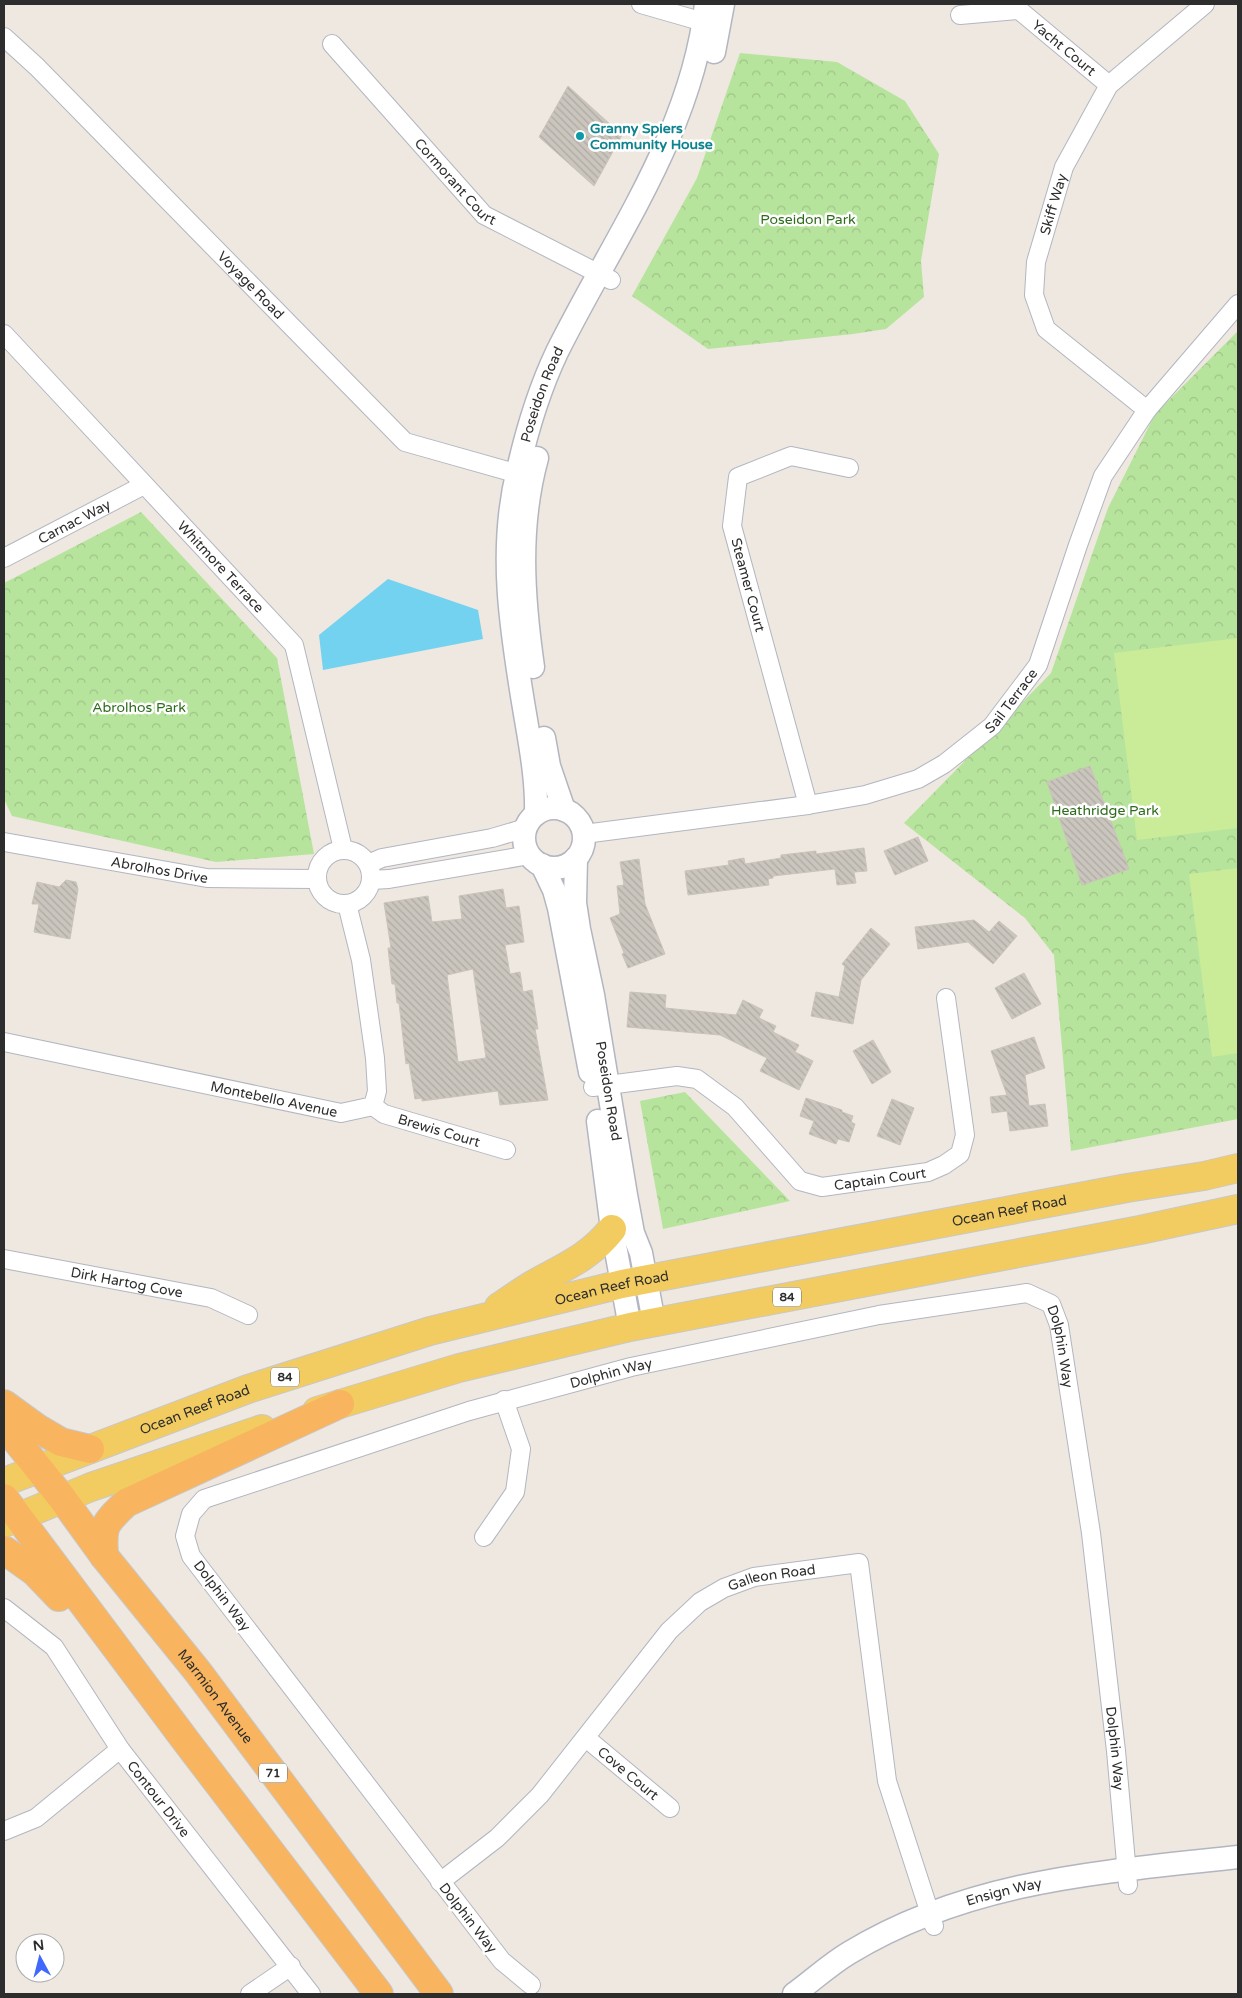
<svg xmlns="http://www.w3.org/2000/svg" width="1242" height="1998" font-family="'Varela Round',sans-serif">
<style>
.park{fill:url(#park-crowns)}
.pitch{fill:#caec98}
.water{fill:#73d2f0}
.building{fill:url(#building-back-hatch);stroke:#cac3b9;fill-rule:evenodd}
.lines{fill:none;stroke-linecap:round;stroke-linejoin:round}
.minor-casing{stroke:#b3b6c0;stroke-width:20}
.tertiary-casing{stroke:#b3b6c0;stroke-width:25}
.primary-casing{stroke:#c8c8c8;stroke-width:30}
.trunk-casing{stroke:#c8c8c8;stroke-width:30}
.minor{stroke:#fff;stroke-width:18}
.tertiary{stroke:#fff;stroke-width:22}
.primary{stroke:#f2cc61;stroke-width:28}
.trunk{stroke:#f8b45e;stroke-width:28}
.culture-dot{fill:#0f9aa8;stroke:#fff;stroke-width:2}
.labels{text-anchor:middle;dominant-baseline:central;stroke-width:5;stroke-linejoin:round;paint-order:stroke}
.shield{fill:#fff;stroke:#6c6c6c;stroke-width:1}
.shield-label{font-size:12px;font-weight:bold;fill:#2d2d2d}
.street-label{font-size:14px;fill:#2d2d2d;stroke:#fff}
.culture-label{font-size:14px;font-weight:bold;fill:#0d838f;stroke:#fff;text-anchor:start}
.park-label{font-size:14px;fill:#2e6c1b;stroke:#fff}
</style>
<defs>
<pattern id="park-crowns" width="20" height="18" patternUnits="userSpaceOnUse" patternTransform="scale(1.25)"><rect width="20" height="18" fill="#b7e49c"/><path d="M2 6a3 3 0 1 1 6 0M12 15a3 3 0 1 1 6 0" fill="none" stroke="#9ec487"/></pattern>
<pattern id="building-back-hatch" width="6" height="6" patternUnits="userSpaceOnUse" patternTransform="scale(1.25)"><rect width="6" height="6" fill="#cac6be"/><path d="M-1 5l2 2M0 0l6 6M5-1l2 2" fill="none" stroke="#aeaaa4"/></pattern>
</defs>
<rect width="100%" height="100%" fill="#eee8e0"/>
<!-- park -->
<g class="park">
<path d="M740,53L837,62L905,101L939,154L921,261L924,297L886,329L853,334L708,349L632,296L697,178Z"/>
<path d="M1238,331V1119L1071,1151L1054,955L1025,918L904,823L1051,673L1108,508L1155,414Z"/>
<path d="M141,512L277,658L314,854L216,862L12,816L4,799V583Z"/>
<path d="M685,1092L790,1201L663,1229L640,1101Z"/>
</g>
<!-- pitch -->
<g class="pitch">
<path d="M1238,638V828L1137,840L1114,653Z"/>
<path d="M1238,868V1053L1212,1057L1189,874Z"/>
</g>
<!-- water -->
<path class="water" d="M388,579L478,610L483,639L323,670L319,635Z"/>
<!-- building -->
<g class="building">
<path d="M568,86L622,135L594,186L539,137Z"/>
<path d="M1090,766L1129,869L1082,885L1047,782Z"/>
<path d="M918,837L928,861L895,875L884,851Z"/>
<path d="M864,848L867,871L854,872L856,883L837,885L835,869L773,876V878L768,879L769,885L688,895L685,871L729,865L728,861L744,858L745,864L781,858V855L816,851V854Z"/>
<path d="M639,859L645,904L665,954L628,968L622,954L624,953L610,918L620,914L617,886L624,885L620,862Z"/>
<path d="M66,880L76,882L78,889L70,939L34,932L39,904H32L37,882L59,887Z"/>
<path d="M503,889L506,908L519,906L524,942L505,945L510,974L520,972L523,992L532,990L538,1029H535L548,1100L500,1105L498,1091L422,1101V1098L415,1099L409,1063L406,1064L399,1003H397L395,984H392L388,948H391L384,903L428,896L432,922L462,919L459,896ZM473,969L486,1058L458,1062L447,975Z"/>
<path d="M974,920L989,932L999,921L1017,936L993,964L968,942L918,949L915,927Z"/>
<path d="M871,928L890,944L861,980L853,1024L811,1016L816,992L839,997L845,966L842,964Z"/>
<path d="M1024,973L1041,1004L1012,1019L995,988Z"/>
<path d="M630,992L666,995L665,1008L736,1015L743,1000L763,1010L759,1018L776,1026L773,1032L799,1045L795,1052L813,1061L799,1090L760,1071L767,1058L720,1035L627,1027Z"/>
<path d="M1034,1037L1045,1068L1025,1075L1029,1106L1045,1104L1048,1126L1010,1131L1007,1111L992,1113L990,1097L1007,1095L991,1051Z"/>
<path d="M873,1040L891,1072L872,1084L853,1051Z"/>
<path d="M806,1098L842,1110V1112L853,1116L851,1122L855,1124L849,1142L838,1139L836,1144L809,1134L814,1121L800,1116Z"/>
<path d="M892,1099L914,1108L900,1145L877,1136Z"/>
</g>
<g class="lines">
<!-- minor casing -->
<g class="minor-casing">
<g id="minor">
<path d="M641,4L714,25"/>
<path id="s1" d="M960,15L1019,10L1109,85"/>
<path id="s2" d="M4,37L37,67L405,442L529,477"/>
<path id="s3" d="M332,44L484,215L611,280"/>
<path id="s4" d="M4,334L294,645L343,849"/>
<path id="s5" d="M1147,410L1046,329L1034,295L1036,262L1064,167L1109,85L1205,4"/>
<path id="s6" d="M4,558L144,485"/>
<path d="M808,805L732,526L738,477L791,456L849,468"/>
<path id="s7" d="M584,834L808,805L865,795L918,779L944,764L992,726L1038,665L1078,545L1103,476L1147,410L1238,304"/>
<path id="s8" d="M4,842L207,878L316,879"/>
<circle cx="344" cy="877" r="27"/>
<path d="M368,864L382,858L492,838L526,828"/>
<path d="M371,880L389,879L530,855"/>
<path id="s9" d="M4,1042L341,1113L373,1106L377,1091L375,1058L361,960L347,904"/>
<path id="s10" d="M593,1087L677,1076L697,1079L735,1107L800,1181L822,1187L928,1172L944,1165L960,1154L965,1135L946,998"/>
<path id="s11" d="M373,1106L384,1114L506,1150"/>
<path id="s12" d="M4,1259L211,1298L248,1315"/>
<path d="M484,1537L515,1492L521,1449L504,1400"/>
<path id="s13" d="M4,1608L54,1647L120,1749L311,1994"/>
<path id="s14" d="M586,1738L670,1808"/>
<path d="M4,1831L36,1818L120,1749"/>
<path id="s15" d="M440,1882L497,1838L540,1795L669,1631L700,1602L724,1588L754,1577L859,1563L887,1781L934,1926"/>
<path id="s16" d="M531,1985L502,1961L191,1556L185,1536L191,1514L204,1499L469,1411L631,1367L879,1315L1027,1293L1051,1304L1059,1325L1091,1533L1116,1751L1128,1885"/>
<path d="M250,1994L291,1966"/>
</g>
</g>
<!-- tertiary casing -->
<g class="tertiary-casing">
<g id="tertiary">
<path d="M714,52L723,4"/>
<path d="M533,667C523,597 518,527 537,458"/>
<path d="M544,738L549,766L564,810"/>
<circle cx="554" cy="838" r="30"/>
<path id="s17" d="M536,814C537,779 530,744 524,708C511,630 498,549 518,470C527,430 539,390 557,352C613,239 692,132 706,4"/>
<path id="s18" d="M576,858L575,903L579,929L593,995L626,1195L633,1233L641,1253L654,1322"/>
<path d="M542,865L554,890L559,908L590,1072"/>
<path d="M598,1121L612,1229L630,1327"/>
<path id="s19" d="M794,1994C812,1981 829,1965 849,1953C969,1880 1102,1872 1238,1857"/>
</g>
</g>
<!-- primary casing -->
<g class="primary-casing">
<g id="primary">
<path d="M499,1307C511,1299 522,1291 534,1284C564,1267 590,1257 612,1229"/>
<path d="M317,1411L459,1368L630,1327L1140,1230L1238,1209"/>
<path id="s20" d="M4,1482L248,1389L430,1331L622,1284L1127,1188L1204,1176L1238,1168"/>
<path d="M4,1523L91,1487L262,1429"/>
</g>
</g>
<!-- trunk casing -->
<g class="trunk-casing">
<g id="trunk">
<path d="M4,1404L37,1428L61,1442L90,1449"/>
<path id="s21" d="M4,1425L62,1498L104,1556L198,1672L439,1994"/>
<path d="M4,1498L189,1745L379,1994"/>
<path d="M4,1550L35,1572L59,1597"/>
<path d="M104,1556C102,1525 104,1524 126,1503L340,1404"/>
</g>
</g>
<!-- minor -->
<use href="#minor" class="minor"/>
<!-- tertiary -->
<use href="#tertiary" class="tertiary"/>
<!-- primary -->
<use href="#primary" class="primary"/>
<!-- trunk -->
<use href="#trunk" class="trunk"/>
</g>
<!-- markers -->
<circle class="culture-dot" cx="580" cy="136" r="5"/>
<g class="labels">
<!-- shield labels -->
<g class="shield">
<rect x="773" y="1287.5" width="28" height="19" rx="4"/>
<rect x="271" y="1367.5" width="28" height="19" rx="4"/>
<rect x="259" y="1763.5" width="28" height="19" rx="4"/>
</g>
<g class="shield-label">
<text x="787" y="1297">84</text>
<text x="285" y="1377">84</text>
<text x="273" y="1773">71</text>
</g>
<!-- street labels -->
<g class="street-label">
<text stroke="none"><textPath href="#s1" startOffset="118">Yacht Court</textPath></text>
<text stroke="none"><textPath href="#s3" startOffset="185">Cormorant Court</textPath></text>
<text stroke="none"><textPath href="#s5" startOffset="259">Skiff Way</textPath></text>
<text stroke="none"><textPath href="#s2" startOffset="350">Voyage Road</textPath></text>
<text stroke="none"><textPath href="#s17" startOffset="426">Poseidon Road</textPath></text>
<text stroke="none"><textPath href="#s6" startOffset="79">Carnac Way</textPath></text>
<text stroke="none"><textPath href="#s4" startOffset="318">Whitmore Terrace</textPath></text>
<text transform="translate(748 585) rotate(75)">Steamer Court</text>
<text stroke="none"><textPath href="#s7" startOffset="462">Sail Terrace</textPath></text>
<text stroke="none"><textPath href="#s8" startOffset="158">Abrolhos Drive</textPath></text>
<text stroke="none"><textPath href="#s18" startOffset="236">Poseidon Road</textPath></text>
<text stroke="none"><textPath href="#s9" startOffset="276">Montebello Avenue</textPath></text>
<text stroke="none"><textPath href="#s11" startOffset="71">Brewis Court</textPath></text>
<text stroke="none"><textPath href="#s10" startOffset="332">Captain Court</textPath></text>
<text stroke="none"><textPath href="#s20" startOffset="1044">Ocean Reef Road</textPath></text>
<text stroke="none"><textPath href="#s12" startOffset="125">Dirk Hartog Cove</textPath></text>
<text stroke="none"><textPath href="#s20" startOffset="639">Ocean Reef Road</textPath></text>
<text stroke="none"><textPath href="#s16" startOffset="1532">Dolphin Way</textPath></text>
<text stroke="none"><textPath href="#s16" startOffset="1038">Dolphin Way</textPath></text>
<text stroke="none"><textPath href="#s20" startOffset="204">Ocean Reef Road</textPath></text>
<text stroke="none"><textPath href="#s15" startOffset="461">Galleon Road</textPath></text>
<text transform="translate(222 1596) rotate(53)">Dolphin Way</text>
<text stroke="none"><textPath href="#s21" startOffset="344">Marmion Avenue</textPath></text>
<text stroke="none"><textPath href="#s16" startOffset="1938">Dolphin Way</textPath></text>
<text stroke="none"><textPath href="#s14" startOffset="55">Cove Court</textPath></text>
<text stroke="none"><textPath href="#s13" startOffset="248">Contour Drive</textPath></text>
<text stroke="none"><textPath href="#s19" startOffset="236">Ensign Way</textPath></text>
<text transform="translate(468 1918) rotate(52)">Dolphin Way</text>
</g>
<!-- culture labels -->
<g class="culture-label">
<text x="590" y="128">Granny Spiers<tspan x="590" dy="16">Community House</tspan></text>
</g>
<!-- park labels -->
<g class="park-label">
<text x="808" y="219">Poseidon Park</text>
<text x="139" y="707">Abrolhos Park</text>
<text x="1105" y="810">Heathridge Park</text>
</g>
</g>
<!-- border -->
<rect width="1242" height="1998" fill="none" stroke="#2d2d2d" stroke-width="10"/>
<!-- north arrow -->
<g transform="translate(40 1958) rotate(353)"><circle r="24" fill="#ffffff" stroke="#ababab"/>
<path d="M0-4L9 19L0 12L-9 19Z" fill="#4068fb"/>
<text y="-8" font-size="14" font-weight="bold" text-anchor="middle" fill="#2d2d2d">N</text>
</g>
</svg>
